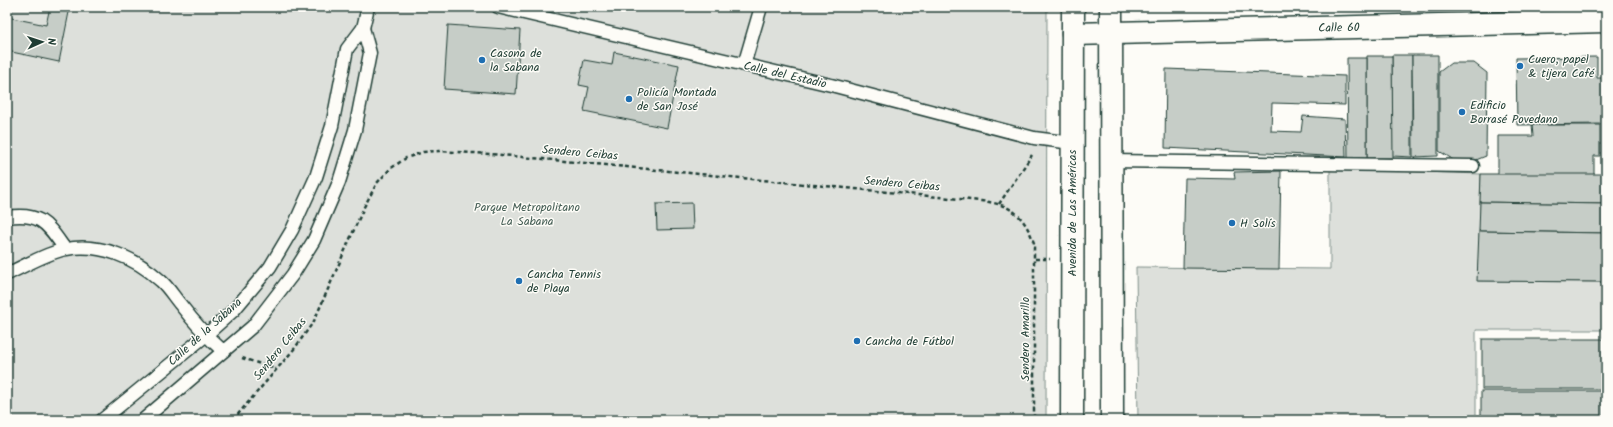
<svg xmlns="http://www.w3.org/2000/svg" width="1613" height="427" font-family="Kalam,sans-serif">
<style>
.green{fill:#dde0db;stroke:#7e8e88}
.building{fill:#c6cdc7;stroke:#1f3d34}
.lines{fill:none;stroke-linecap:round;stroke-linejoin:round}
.lane-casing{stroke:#1f3d34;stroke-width:15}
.secondary-casing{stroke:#1f3d34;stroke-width:25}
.path{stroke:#1f3d34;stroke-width:2.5;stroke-dasharray:4 3;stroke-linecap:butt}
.lane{stroke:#fdfcf7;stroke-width:12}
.secondary{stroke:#fdfcf7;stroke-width:22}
.poi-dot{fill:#1f6fb2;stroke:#fdfcf7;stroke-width:1.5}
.labels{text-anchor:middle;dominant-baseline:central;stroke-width:3;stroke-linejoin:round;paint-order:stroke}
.street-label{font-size:12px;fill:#1f3d34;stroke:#fdfcf7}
.poi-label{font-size:12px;fill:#1f3d34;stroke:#fdfcf7;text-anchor:start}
.park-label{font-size:12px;fill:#455e55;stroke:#fdfcf7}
</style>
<rect width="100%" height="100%" fill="#fdfcf7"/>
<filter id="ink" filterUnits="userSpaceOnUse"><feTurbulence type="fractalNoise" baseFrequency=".025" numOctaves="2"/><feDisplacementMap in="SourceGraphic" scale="8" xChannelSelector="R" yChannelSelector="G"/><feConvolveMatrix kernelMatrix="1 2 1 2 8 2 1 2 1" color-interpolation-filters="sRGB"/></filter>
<g filter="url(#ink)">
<!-- green -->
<g class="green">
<path d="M7,7H1047L1046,420H7Z"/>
<path d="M1330,169L1481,174L1478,281L1606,282V330H1476V420H1138L1136,267L1330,269Z"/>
</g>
<!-- building -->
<g class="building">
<path d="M50,7H70L59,62L7,51V17L46,25Z"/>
<path d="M448,25L520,30L516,94L444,89Z"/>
<path d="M614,52L679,65L667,128L584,111L589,87L579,85L584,60L612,65Z"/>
<path d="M1392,55H1412V157L1392,156Z"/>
<path d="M1412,55H1438V156L1413,157Z"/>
<path d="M1367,56H1392L1393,158H1367Z"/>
<path d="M1597,57V78H1606V124L1517,125L1516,58Z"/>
<path d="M1347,58H1367V160H1348Z"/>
<path d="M1451,63H1474L1487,73L1486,156L1476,160H1454L1439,151V72Z"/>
<path d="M1166,69L1345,76V105L1272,103L1271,131L1301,132L1303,116L1345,119L1346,157L1165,148Z"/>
<path d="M1532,125H1600V156H1594V175H1498V136H1533Z"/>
<path d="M1281,171L1279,269L1183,268L1185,178L1235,179L1234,172Z"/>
<path d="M1481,174H1606V204L1480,202Z"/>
<path d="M1480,202L1606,204V233L1479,231Z"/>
<path d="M692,203L693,229L657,230L656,204Z"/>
<path d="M1479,231L1606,233V282L1477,281Z"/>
<rect x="1482" y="339" width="124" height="50"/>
<rect x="1481" y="391" width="125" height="29"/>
</g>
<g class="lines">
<!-- lane casing -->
<g class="lane-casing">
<g id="lane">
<path d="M498,7L831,85L1034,138L1072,143"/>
<path d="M744,65L761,7"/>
<path d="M1111,161L1473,166"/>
<path d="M7,217C41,212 47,224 65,249"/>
<path d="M7,274C25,266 46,253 66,249C100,243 135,257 161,281C168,287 174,297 180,304C193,321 207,337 223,351"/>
<path d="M102,420L205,336L234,310L270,267L292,230L316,177L332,126L347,49L363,28L368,7"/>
<path d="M143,420L253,326L293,274L314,240L339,182L355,130L370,53L363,28"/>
</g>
</g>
<!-- secondary casing -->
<g class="secondary-casing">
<g id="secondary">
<path d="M1111,7L1112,420"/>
<path d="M1073,34L1606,21"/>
<path d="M1072,420L1073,7"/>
</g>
</g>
<!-- path -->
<g class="path">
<path d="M999,204L1032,155"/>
<path d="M1035,259H1050"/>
<path d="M242,358L276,369"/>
<path d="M233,420L295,348L314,321L364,207L377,183L390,169L406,158L423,152L439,151L491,154L981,201C1011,204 1024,215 1034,243V420"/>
</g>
<!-- lane -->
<use href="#lane" class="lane"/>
<!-- secondary -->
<use href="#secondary" class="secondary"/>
</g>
</g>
<!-- markers -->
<g class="poi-dot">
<circle cx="482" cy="60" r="4"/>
<circle cx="1520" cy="66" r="4"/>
<circle cx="629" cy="99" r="4"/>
<circle cx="1462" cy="112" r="4"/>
<circle cx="1232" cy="223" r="4"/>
<circle cx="519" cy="281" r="4"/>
<circle cx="857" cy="341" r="4"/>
</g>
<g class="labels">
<!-- street labels -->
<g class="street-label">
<text transform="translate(1339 28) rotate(-1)">Calle 60</text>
<text transform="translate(785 75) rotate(13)">Calle del Estadio</text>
<text transform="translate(580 153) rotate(5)">Sendero Ceibas</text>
<text transform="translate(902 184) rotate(5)">Sendero Ceibas</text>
<text transform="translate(1072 213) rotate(-90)">Avenida de Las Américas</text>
<text transform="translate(205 332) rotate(-42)">Calle de la Sabana</text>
<text transform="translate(1025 339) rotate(-90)">Sendero Amarillo</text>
<text transform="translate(280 349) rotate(-51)">Sendero Ceibas</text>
</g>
<!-- poi labels -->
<g class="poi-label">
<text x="490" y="53">Casona de<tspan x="490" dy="14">la Sabana</tspan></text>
<text x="1528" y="59">Cuero, papel<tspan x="1528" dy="14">&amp; tijera Café</tspan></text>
<text x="637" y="92">Policía Montada<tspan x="637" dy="14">de San José</tspan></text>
<text x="1470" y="105">Edificio<tspan x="1470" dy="14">Borrasé Povedano</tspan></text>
<text x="1240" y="223">H Solís</text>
<text x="527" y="274">Cancha Tennis<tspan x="527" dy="14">de Playa</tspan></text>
<text x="865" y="341">Cancha de Fútbol</text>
</g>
<!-- park labels -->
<g class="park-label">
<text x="527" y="207">Parque Metropolitano<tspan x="527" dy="14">La Sabana</tspan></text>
</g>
</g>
<!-- margin -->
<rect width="1613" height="427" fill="none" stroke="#fdfcf7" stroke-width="24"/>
<rect x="12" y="12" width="1589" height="403" fill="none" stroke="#1f3d34" stroke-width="1.5" filter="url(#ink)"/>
<!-- north arrow -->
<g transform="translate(42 42) rotate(87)" stroke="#fdfcf7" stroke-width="3" paint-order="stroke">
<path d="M0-3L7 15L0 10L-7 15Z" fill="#1f3d34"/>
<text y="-6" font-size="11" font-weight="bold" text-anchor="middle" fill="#1f3d34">N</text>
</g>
</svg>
